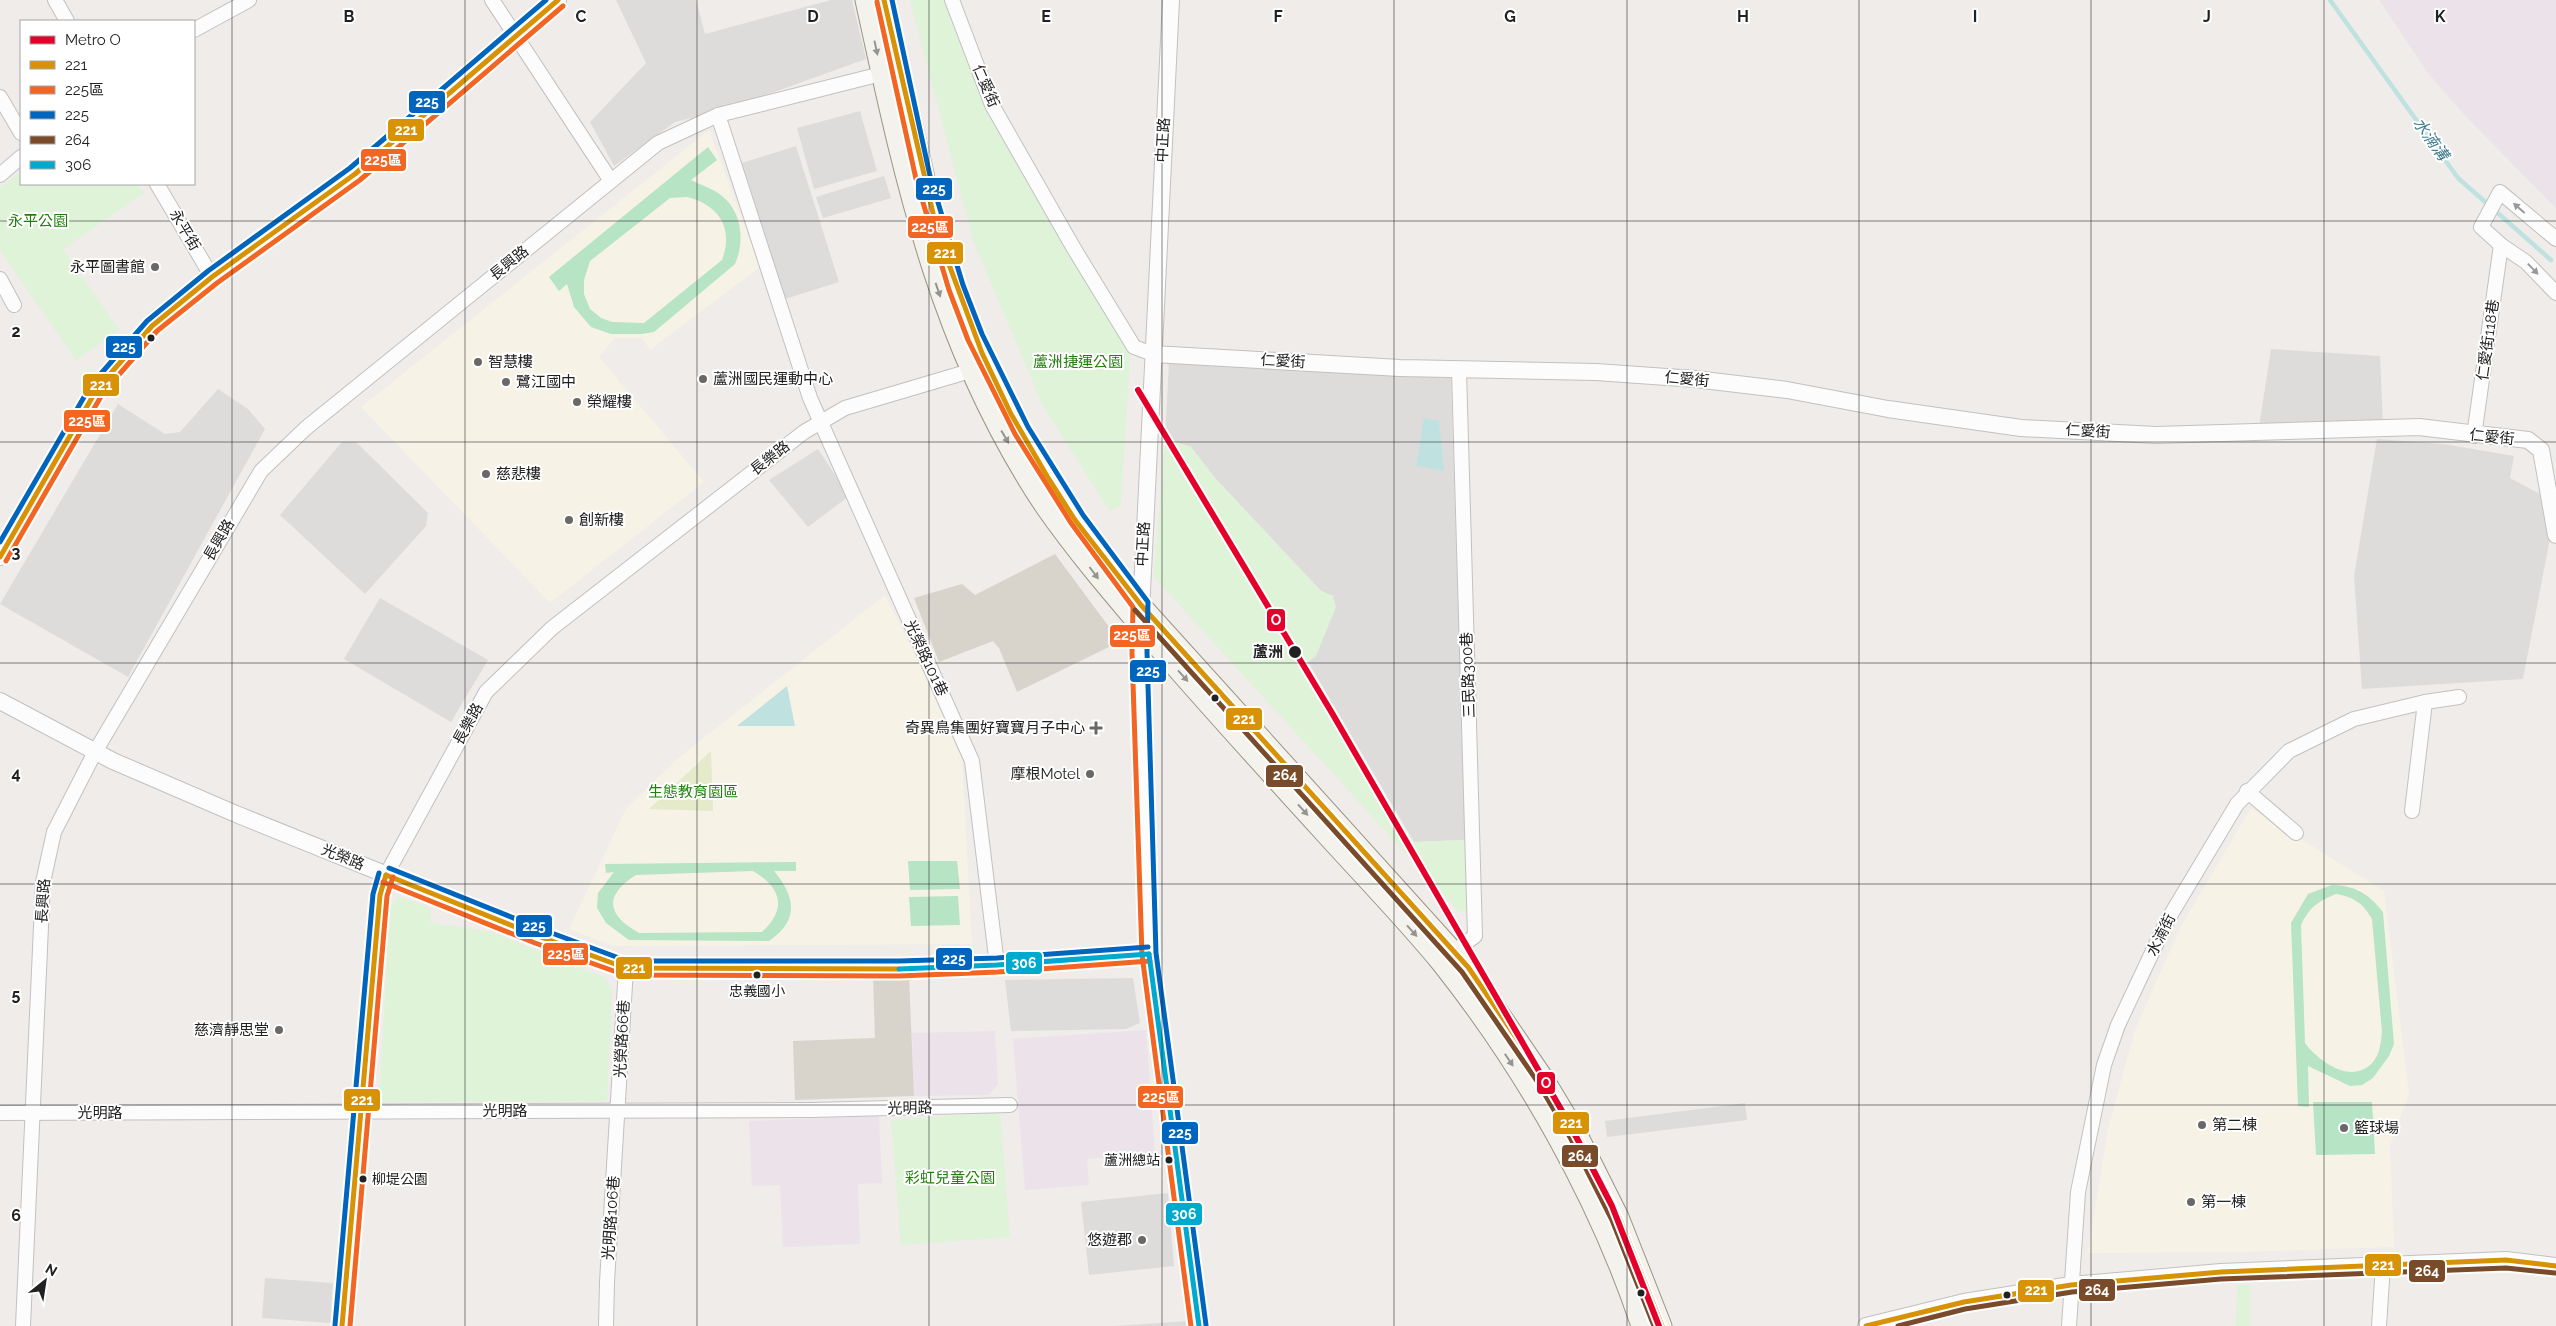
<svg xmlns="http://www.w3.org/2000/svg" width="2556" height="1326" font-family="Raleway,'Noto Sans TC',sans-serif">
<style>
.residential{fill:#dedcdb}
.industrial{fill:#ece2ea}
.education{fill:#f7f2e6}
.religious{fill:#dddcdb}
.construction{fill:#d8d4cc}
.grass{fill:#e4eaca}
.park{fill:#def3d7}
.pitch{fill:#b6e4c5;fill-rule:evenodd}
.water{fill:#bfe2e0}
.lines{fill:none;stroke-linecap:round;stroke-linejoin:round}
.stream{stroke:#bfe2e0;stroke-width:4.5}
.minor-casing{stroke:#c2c1c0;stroke-width:16}
.tertiary-casing{stroke:#c2c1c0;stroke-width:18}
.secondary-casing{stroke:#9a9582;stroke-width:21}
.minor{stroke:#fdfcfc;stroke-width:14}
.tertiary{stroke:#fdfcfc;stroke-width:16}
.secondary{stroke:#f4f2ed;stroke-width:19}
.bus-1-casing{stroke:#fff;stroke-width:9}
.bus-2-casing{stroke:#fff;stroke-width:9}
.bus-3-casing{stroke:#fff;stroke-width:9}
.bus-4-casing{stroke:#fff;stroke-width:9}
.bus-5-casing{stroke:#fff;stroke-width:9}
.bus-1{stroke:#d79205;stroke-width:5}
.bus-2{stroke:#f26522;stroke-width:5}
.bus-3{stroke:#0065bd;stroke-width:5}
.bus-4{stroke:#7a4b2a;stroke-width:5}
.bus-5{stroke:#00a9ce;stroke-width:5}
.metro-1-casing{stroke:#fff;stroke-width:10}
.metro-1{stroke:#e4002b;stroke-width:6}
.oneway{fill:#959491}
.oneway2{fill:#9a9999}
.grid{fill:none;stroke:#212121;stroke-width:1;stroke-opacity:0.55}
.poi-dot{fill:#696867;stroke:#fff;stroke-width:2}
.bus-dot{fill:#212121;stroke:#fff;stroke-width:2}
.labels{text-anchor:middle;dominant-baseline:central;stroke-width:4;stroke-linejoin:round;paint-order:stroke}
.bus-label{font-size:14px;fill:#212121;stroke:#fff}
.street-label{font-size:15px;fill:#212121;stroke:#fff}
.park-label{font-size:15px;fill:#227f0e;stroke:#fff}
.poi-label{font-size:15px;fill:#212121;stroke:#fff;text-anchor:start}
.stop-label{font-size:15px;font-weight:bold;fill:#212121;stroke:#fff;text-anchor:end}
.water-label{font-size:16px;font-style:italic;fill:#427d90;stroke:#fff}
.grid-label{font-size:16px;text-anchor:middle;font-weight:bold;fill:#212121;stroke:#fff;stroke-width:4;stroke-linejoin:round;paint-order:stroke}
.line-badge{stroke:#fff;stroke-width:2}
.badge-label{font-size:14px;text-anchor:middle;font-weight:bold;fill:#fff}
</style>
<rect width="100%" height="100%" fill="#efecea"/>
<!-- residential -->
<g class="residential">
<path d="M616,0H696L705,34L831,0H852L866,59L725,110L675,122L614,166L590,122L646,63Z"/>
<path d="M860,111L877,171L814,189L797,128Z"/>
<path d="M796,146L839,282L785,299L742,163Z"/>
<path d="M2271,349L2380,356L2383,425L2259,427Z"/>
<path d="M1169,362L1451,378L1465,840L1414,842L1308,662L1333,596L1321,591L1215,478L1191,447L1165,438Z"/>
<path d="M218,389L248,409L265,429L128,677L0,604L118,404L165,434L180,432Z"/>
<path d="M2377,439L2443,444L2514,456L2510,478L2540,494L2552,528L2523,679L2362,689L2354,576Z"/>
<path d="M342,442H356L428,513L426,526L365,594L280,515Z"/>
<path d="M818,449L849,496L808,527L769,480Z"/>
<path d="M380,598L488,660L451,722L344,659Z"/>
<path d="M1133,978L1140,1023L1126,1029L1011,1031L1005,980Z"/>
<path d="M1168,1193L1174,1266L1089,1275L1081,1202Z"/>
<path d="M1189,1321V1326H1113Z"/>
</g>
<!-- industrial -->
<g class="industrial">
<path d="M2379,0H2556V208L2467,118L2428,73Z"/>
<path d="M1146,1030L1155,1154L1087,1159L1089,1185L1025,1190L1013,1039Z"/>
<path d="M995,1031L998,1084L989,1095L914,1096L912,1033Z"/>
<path d="M879,1116L882,1183L858,1184L860,1244L783,1247L780,1185L752,1186L749,1121Z"/>
</g>
<!-- education -->
<g class="education">
<path d="M709,130L760,267L650,350L642,338H615L599,357L704,482L550,603L361,407Z"/>
<path d="M885,595L920,664L962,760L972,944L614,946L569,929L626,809L677,759Z"/>
<path d="M2251,808L2384,891L2409,1094L2390,1145L2394,1247L2238,1252L2088,1253L2108,1129L2135,1030L2180,928Z"/>
</g>
<!-- religious -->
<g class="religious">
<path d="M884,176L891,198L823,218L816,197Z"/>
<path d="M1745,1103L1747,1120L1607,1137L1605,1121Z"/>
<path d="M265,1278L333,1283L330,1323L262,1318Z"/>
</g>
<!-- construction -->
<g class="construction">
<path d="M1055,554L1115,635L1109,647L1017,692L999,648L993,641L939,662L914,598L962,584L975,595Z"/>
<path d="M909,975L914,1096L795,1100L793,1041L875,1038L873,976Z"/>
</g>
<!-- grass -->
<path class="grass" d="M711,752L713,811L649,809L710,752Z"/>
<!-- park -->
<g class="park">
<path d="M910,0H954L986,104L1130,353L1121,506L1110,511L1044,408L974,243Z"/>
<path d="M21,172V184H137L144,193L63,249L119,330L76,360L0,250V187Z"/>
<path d="M1165,438L1191,447L1215,478L1321,591L1333,596L1336,607L1316,656L1308,662L1413,842L1465,840L1467,912L1458,911L1154,577Z"/>
<path d="M398,896L430,908L431,923L491,932L605,978L612,989L607,1101L379,1102L390,907Z"/>
<path d="M1000,1112L1010,1237L901,1245L891,1120Z"/>
<path d="M2237,1285H2250V1326H2236Z"/>
</g>
<!-- pitch -->
<g class="pitch">
<path d="M708,147L717,160L691,180C701,185 714,189 722,196C742,212 745,241 735,264L654,332L642,334H611L591,327L574,307L567,284L559,291L549,277ZM687,197C719,205 734,228 722,260L644,323L612,322L601,318L590,309L584,294V280L590,261L670,198Z"/>
<path d="M908,861H957L960,889L910,890Z"/>
<path d="M796,862V871H774C795,896 800,920 769,941L629,940L606,923L597,908L598,893L614,872L606,873L605,864ZM753,871C782,888 787,909 762,932L639,933C606,915 604,895 636,875Z"/>
<path d="M2332,885C2354,885 2369,894 2383,912L2394,1044L2389,1056L2373,1078L2362,1085L2350,1086L2308,1066L2309,1107L2298,1106L2291,923L2308,894ZM2336,894C2354,897 2363,903 2372,919L2382,1032C2381,1042 2380,1054 2373,1062C2352,1086 2318,1061 2305,1043L2301,925C2309,908 2318,901 2336,894Z"/>
<path d="M958,896L960,925L911,926L909,897Z"/>
<path d="M2313,1102H2372L2375,1154L2316,1155Z"/>
</g>
<!-- water -->
<g class="water">
<path d="M1424,418L1439,421L1444,471L1416,466Z"/>
<path d="M787,686L795,726H737Z"/>
</g>
<g class="lines">
<!-- stream -->
<path class="stream" d="M2330,0L2458,178L2551,260"/>
<!-- minor casing -->
<g class="minor-casing">
<g id="minor">
<path d="M55,0L67,21"/>
<path d="M492,0L611,181"/>
<path d="M952,0L992,105L1073,247L1134,347L1153,354"/>
<path d="M194,30L249,0"/>
<path d="M0,97L21,133"/>
<path d="M718,115L810,398L972,761L997,965"/>
<path d="M0,175L21,157"/>
<path d="M157,184L212,277"/>
<path d="M2556,239L2500,192L2481,227L2501,245L2526,262L2556,293"/>
<path d="M0,279L14,305"/>
<path d="M2474,436L2501,245"/>
<path d="M2247,791L2296,833"/>
<path d="M2412,811L2425,702"/>
<path d="M1447,957L1475,936L1459,370"/>
<path d="M0,1113L812,1110L1010,1105"/>
<path d="M23,1326L43,882L54,832L95,752L261,471L306,428L658,143L718,115L881,74"/>
<path d="M342,1326L380,895L386,875L486,692L552,628L804,432L845,408L970,371"/>
<path d="M606,1326L607,1282L626,968"/>
<path d="M2069,1326L2078,1192L2104,1065L2118,1025L2167,921L2237,804L2289,751L2354,719L2425,702L2459,697"/>
<path d="M2379,1326L2383,1265"/>
</g>
</g>
<!-- tertiary casing -->
<g class="tertiary-casing">
<g id="tertiary">
<path d="M1171,0L1139,652L1149,954L1199,1326"/>
<path d="M1153,354L1400,368L1596,372L1695,379L1787,390L1888,409L2021,428L2156,435L2419,427L2528,440L2541,450L2556,535"/>
<path d="M0,557L97,389L152,326L212,277L355,174L558,0"/>
<path d="M0,701L113,761L236,814L538,936L626,968L899,969L997,965L1149,954"/>
<path d="M1866,1326L1964,1302L2071,1285L2221,1272L2506,1260L2556,1266"/>
</g>
</g>
<!-- secondary casing -->
<g class="secondary-casing">
<g id="secondary">
<path d="M865,0C905,183 939,348 1045,507C1075,550 1109,590 1143,630C1202,699 1264,767 1326,835C1364,877 1405,919 1441,963C1525,1069 1598,1197 1641,1326"/>
<path d="M884,0L938,235L957,290L982,353L1011,414L1047,476L1075,520L1141,605L1468,967L1543,1077L1578,1135L1619,1217L1662,1326"/>
</g>
</g>
<!-- minor -->
<use href="#minor" class="minor"/>
<!-- tertiary -->
<use href="#tertiary" class="tertiary"/>
<!-- secondary -->
<use href="#secondary" class="secondary"/>
<!-- bus-1 casing -->
<g class="bus-1-casing">
<g id="bus-1">
<path d="M884,0L938,235L982,353L1011,414L1047,476L1075,520L1141,605L1468,967L1543,1077L1578,1135L1619,1217L1662,1326"/>
<path d="M0,557L97,389L152,326L212,277L355,174L558,0"/>
<path d="M386,875L538,936L626,968L899,969"/>
<path d="M342,1326L380,895L386,875"/>
<path d="M1866,1326L1964,1302L2071,1285L2221,1272L2506,1260L2556,1266"/>
</g>
</g>
<!-- bus-2 casing -->
<g class="bus-2-casing">
<g id="bus-2">
<path d="M877,2L916,179L949,290L968,340L1015,434L1071,523L1133,607L1132,652L1142,955L1191,1326"/>
<path d="M6,561L103,393L157,331L217,283L360,180L563,6"/>
<path d="M383,882L535,943L625,975L899,976L998,972L1150,961"/>
<path d="M350,1326L387,896L393,877"/>
</g>
</g>
<!-- bus-3 casing -->
<g class="bus-3-casing">
<g id="bus-3">
<path d="M892,0L930,176L963,285L982,334L1028,427L1083,515L1148,602L1147,652L1156,953L1206,1325"/>
<path d="M0,542L91,385L147,321L208,271L350,168L546,0"/>
<path d="M389,868L541,929L627,961H899L997,958L1148,947"/>
<path d="M335,1325L373,894L379,873"/>
</g>
</g>
<!-- bus-4 casing -->
<g class="bus-4-casing">
<g id="bus-4">
<path d="M1135,610L1462,972L1537,1081L1571,1139L1612,1220L1654,1326"/>
<path d="M1898,1326L1965,1309L2072,1292L2221,1279L2506,1268L2555,1273"/>
</g>
</g>
<!-- bus-5 casing -->
<g class="bus-5-casing">
<g id="bus-5">
<path d="M1149,954L1199,1326"/>
<path d="M899,969L997,965L1149,954"/>
</g>
</g>
<!-- bus-1 -->
<use href="#bus-1" class="bus-1"/>
<!-- bus-2 -->
<use href="#bus-2" class="bus-2"/>
<!-- bus-3 -->
<use href="#bus-3" class="bus-3"/>
<!-- bus-4 -->
<use href="#bus-4" class="bus-4"/>
<!-- bus-5 -->
<use href="#bus-5" class="bus-5"/>
<!-- metro-1 casing -->
<g class="metro-1-casing">
<path id="metro-1" d="M1138,390L1332,713L1569,1123L1612,1206L1659,1326"/>
</g>
<!-- metro-1 -->
<use href="#metro-1" class="metro-1"/>
</g>
<!-- one-way arrows -->
<defs><path id="oneway-solid" d="M-6-.8H1V-3.2L6.5 0L1 3.2V.8H-6Z" transform="scale(1.25)"/></defs>
<g class="oneway">
<use href="#oneway-solid" transform="translate(876 48) rotate(78)"/>
<use href="#oneway-solid" transform="translate(938 290) rotate(71)"/>
<use href="#oneway-solid" transform="translate(1005 437) rotate(60)"/>
<use href="#oneway-solid" transform="translate(1094 573) rotate(53)"/>
<use href="#oneway-solid" transform="translate(1183 676) rotate(48)"/>
<use href="#oneway-solid" transform="translate(1303 810) rotate(48)"/>
<use href="#oneway-solid" transform="translate(1412 931) rotate(48)"/>
<use href="#oneway-solid" transform="translate(1509 1060) rotate(56)"/>
</g>
<g class="oneway2">
<use href="#oneway-solid" transform="translate(2519 208) rotate(-139)"/>
<use href="#oneway-solid" transform="translate(2533 269) rotate(46)"/>
</g>
<!-- grid -->
<path class="grid" d="M232,0V1326M465,0V1326M697,0V1326M929,0V1326M1162,0V1326M1394,0V1326M1627,0V1326M1859,0V1326M2091,0V1326M2324,0V1326M0,221H2556M0,442H2556M0,663H2556M0,884H2556M0,1105H2556"/>
<!-- markers -->
<g class="poi-dot">
<circle cx="155" cy="267" r="5"/>
<circle cx="478" cy="362" r="5"/>
<circle cx="703" cy="379" r="5"/>
<circle cx="506" cy="382" r="5"/>
<circle cx="577" cy="402" r="5"/>
<circle cx="486" cy="474" r="5"/>
<circle cx="569" cy="520" r="5"/>
<path d="M1093.5 720.5h5v5h5v5h-5v5h-5v-5h-5v-5h5z"/>
<circle cx="1090" cy="774" r="5"/>
<circle cx="279" cy="1030" r="5"/>
<circle cx="2202" cy="1125" r="5"/>
<circle cx="2344" cy="1128" r="5"/>
<circle cx="2191" cy="1202" r="5"/>
<circle cx="1142" cy="1240" r="5"/>
</g>
<g class="bus-dot">
<circle cx="151" cy="338" r="4.5"/>
<circle cx="1295" cy="652" r="7"/>
<circle cx="1215" cy="698" r="4.5"/>
<circle cx="757" cy="975" r="4.5"/>
<circle cx="1169" cy="1160" r="4.5"/>
<circle cx="363" cy="1179" r="4.5"/>
<circle cx="1641" cy="1293" r="4.5"/>
<circle cx="2007" cy="1295" r="4.5"/>
</g>
<g class="labels">
<!-- bus labels -->
<g class="bus-label">
<text x="757" y="991">忠義國小</text>
<text x="1160" y="1160" text-anchor="end">蘆洲總站</text>
<text x="372" y="1179" text-anchor="start">柳堤公園</text>
</g>
<!-- street labels -->
<g class="street-label">
<text transform="translate(986 86) rotate(67)">仁愛街</text>
<text transform="translate(1163 140) rotate(-87)">中正路</text>
<text transform="translate(185 230) rotate(59)">永平街</text>
<text transform="translate(509 263) rotate(-39)">長興路</text>
<text transform="translate(2488 340) rotate(-82)">仁愛街118巷</text>
<text transform="translate(1283 361) rotate(3)">仁愛街</text>
<text transform="translate(1687 379) rotate(5)">仁愛街</text>
<text transform="translate(2088 431) rotate(3)">仁愛街</text>
<text transform="translate(2492 437) rotate(6)">仁愛街</text>
<text transform="translate(770 458) rotate(-38)">長樂路</text>
<text transform="translate(219 540) rotate(-60)">長興路</text>
<text transform="translate(1143 544) rotate(-87)">中正路</text>
<text transform="translate(926 658) rotate(65)">光榮路101巷</text>
<text transform="translate(1468 675) rotate(-92)">三民路300巷</text>
<text transform="translate(468 724) rotate(-61)">長樂路</text>
<text transform="translate(343 857) rotate(22)">光榮路</text>
<text transform="translate(43 901) rotate(-86)">長興路</text>
<text transform="translate(2161 935) rotate(-63)">水湳街</text>
<text transform="translate(622 1039) rotate(-87)">光榮路66巷</text>
<text transform="translate(910 1108) rotate(-1)">光明路</text>
<text x="505" y="1111">光明路</text>
<text x="100" y="1113">光明路</text>
<text transform="translate(611 1218) rotate(-86)">光明路106巷</text>
</g>
<!-- park labels -->
<g class="park-label">
<text x="38" y="221">永平公園</text>
<text x="1078" y="362">蘆洲捷運公園</text>
<text x="693" y="792">生態教育園區</text>
<text x="950" y="1178">彩虹兒童公園</text>
</g>
<!-- poi labels -->
<g class="poi-label">
<text x="145" y="267" text-anchor="end">永平圖書館</text>
<text x="488" y="362">智慧樓</text>
<text x="713" y="379">蘆洲國民運動中心</text>
<text x="516" y="382">鷺江國中</text>
<text x="587" y="402">榮耀樓</text>
<text x="496" y="474">慈悲樓</text>
<text x="579" y="520">創新樓</text>
<text x="1085" y="728" text-anchor="end">奇異鳥集團好寶寶月子中心</text>
<text x="1080" y="774" text-anchor="end">摩根Motel</text>
<text x="269" y="1030" text-anchor="end">慈濟靜思堂</text>
<text x="2212" y="1125">第二棟</text>
<text x="2354" y="1128">籃球場</text>
<text x="2201" y="1202">第一棟</text>
<text x="1132" y="1240" text-anchor="end">悠遊郡</text>
</g>
<!-- stop labels -->
<g class="stop-label">
<text x="1283" y="652">蘆洲</text>
</g>
<!-- water labels -->
<g class="water-label">
<text transform="translate(2431 139) rotate(54)">水湳溝</text>
</g>
</g>
<g class="grid-label">
<text x="349" y="22">B</text>
<text x="581" y="22">C</text>
<text x="813" y="22">D</text>
<text x="1046" y="22">E</text>
<text x="1278" y="22">F</text>
<text x="1510" y="22">G</text>
<text x="1743" y="22">H</text>
<text x="1975" y="22">I</text>
<text x="2207" y="22">J</text>
<text x="2440" y="22">K</text>
<text x="16" y="337">2</text>
<text x="16" y="558">3</text>
<text x="16" y="779">4</text>
<text x="16" y="1000">5</text>
<text x="16" y="1221">6</text>
</g>
<g class="line-badge">
<rect x="408" y="90" width="38" height="24" rx="5" fill="#0065bd"/>
<rect x="387" y="118" width="38" height="24" rx="5" fill="#d79205"/>
<rect x="360" y="148" width="47" height="24" rx="5" fill="#f26522"/>
<rect x="915" y="177" width="38" height="24" rx="5" fill="#0065bd"/>
<rect x="907" y="215" width="47" height="24" rx="5" fill="#f26522"/>
<rect x="926" y="241" width="38" height="24" rx="5" fill="#d79205"/>
<rect x="105" y="335" width="38" height="24" rx="5" fill="#0065bd"/>
<rect x="82" y="373" width="38" height="24" rx="5" fill="#d79205"/>
<rect x="63" y="409" width="48" height="24" rx="5" fill="#f26522"/>
<rect x="1266" y="608" width="20" height="24" rx="5" fill="#e4002b"/>
<rect x="1109" y="624" width="47" height="24" rx="5" fill="#f26522"/>
<rect x="1129" y="659" width="38" height="24" rx="5" fill="#0065bd"/>
<rect x="1225" y="707" width="38" height="24" rx="5" fill="#d79205"/>
<rect x="1265" y="764" width="39" height="24" rx="5" fill="#7a4b2a"/>
<rect x="515" y="914" width="38" height="24" rx="5" fill="#0065bd"/>
<rect x="542" y="942" width="47" height="24" rx="5" fill="#f26522"/>
<rect x="935" y="947" width="38" height="24" rx="5" fill="#0065bd"/>
<rect x="1005" y="951" width="38" height="24" rx="5" fill="#00a9ce"/>
<rect x="615" y="956" width="38" height="24" rx="5" fill="#d79205"/>
<rect x="1536" y="1071" width="20" height="24" rx="5" fill="#e4002b"/>
<rect x="1137" y="1085" width="47" height="24" rx="5" fill="#f26522"/>
<rect x="343" y="1088" width="38" height="24" rx="5" fill="#d79205"/>
<rect x="1552" y="1111" width="38" height="24" rx="5" fill="#d79205"/>
<rect x="1161" y="1121" width="38" height="24" rx="5" fill="#0065bd"/>
<rect x="1561" y="1144" width="38" height="24" rx="5" fill="#7a4b2a"/>
<rect x="1165" y="1202" width="38" height="24" rx="5" fill="#00a9ce"/>
<rect x="2364" y="1253" width="38" height="24" rx="5" fill="#d79205"/>
<rect x="2408" y="1259" width="38" height="24" rx="5" fill="#7a4b2a"/>
<rect x="2078" y="1278" width="38" height="24" rx="5" fill="#7a4b2a"/>
<rect x="2017" y="1279" width="38" height="24" rx="5" fill="#d79205"/>
</g>
<g class="badge-label">
<text x="427" y="107">225</text>
<text x="406" y="135">221</text>
<text x="383" y="165">225區</text>
<text x="934" y="194">225</text>
<text x="930" y="232">225區</text>
<text x="945" y="258">221</text>
<text x="124" y="352">225</text>
<text x="101" y="390">221</text>
<text x="87" y="426">225區</text>
<text x="1276" y="625">O</text>
<text x="1132" y="640">225區</text>
<text x="1148" y="676">225</text>
<text x="1244" y="724">221</text>
<text x="1285" y="780">264</text>
<text x="534" y="931">225</text>
<text x="566" y="959">225區</text>
<text x="954" y="964">225</text>
<text x="1024" y="968">306</text>
<text x="634" y="973">221</text>
<text x="1546" y="1088">O</text>
<text x="1161" y="1102">225區</text>
<text x="362" y="1105">221</text>
<text x="1571" y="1128">221</text>
<text x="1180" y="1138">225</text>
<text x="1580" y="1161">264</text>
<text x="1184" y="1219">306</text>
<text x="2383" y="1270">221</text>
<text x="2427" y="1276">264</text>
<text x="2097" y="1295">264</text>
<text x="2036" y="1295">221</text>
</g>
<!-- legend -->
<rect x="20" y="20" width="175" height="165" fill="#ffffff" stroke="#a6a6a6"/>
<rect x="30" y="36" width="25" height="8" fill="#e4002b" stroke="#a6a6a6"/>
<text x="65" y="45" font-size="15" fill="#212121">Metro O</text>
<rect x="30" y="61" width="25" height="8" fill="#d79205" stroke="#a6a6a6"/>
<text x="65" y="70" font-size="15" fill="#212121">221</text>
<rect x="30" y="86" width="25" height="8" fill="#f26522" stroke="#a6a6a6"/>
<text x="65" y="95" font-size="15" fill="#212121">225區</text>
<rect x="30" y="111" width="25" height="8" fill="#0065bd" stroke="#a6a6a6"/>
<text x="65" y="120" font-size="15" fill="#212121">225</text>
<rect x="30" y="136" width="25" height="8" fill="#7a4b2a" stroke="#a6a6a6"/>
<text x="65" y="145" font-size="15" fill="#212121">264</text>
<rect x="30" y="161" width="25" height="8" fill="#00a9ce" stroke="#a6a6a6"/>
<text x="65" y="170" font-size="15" fill="#212121">306</text>
<!-- north arrow -->
<g transform="translate(45 1281) rotate(30)" stroke="#ffffff" stroke-width="4" paint-order="stroke">
<path d="M0-4L9 19L0 12L-9 19Z" fill="#212121"/>
<text y="-8" font-size="14" font-weight="bold" text-anchor="middle" fill="#212121">N</text>
</g>
</svg>
